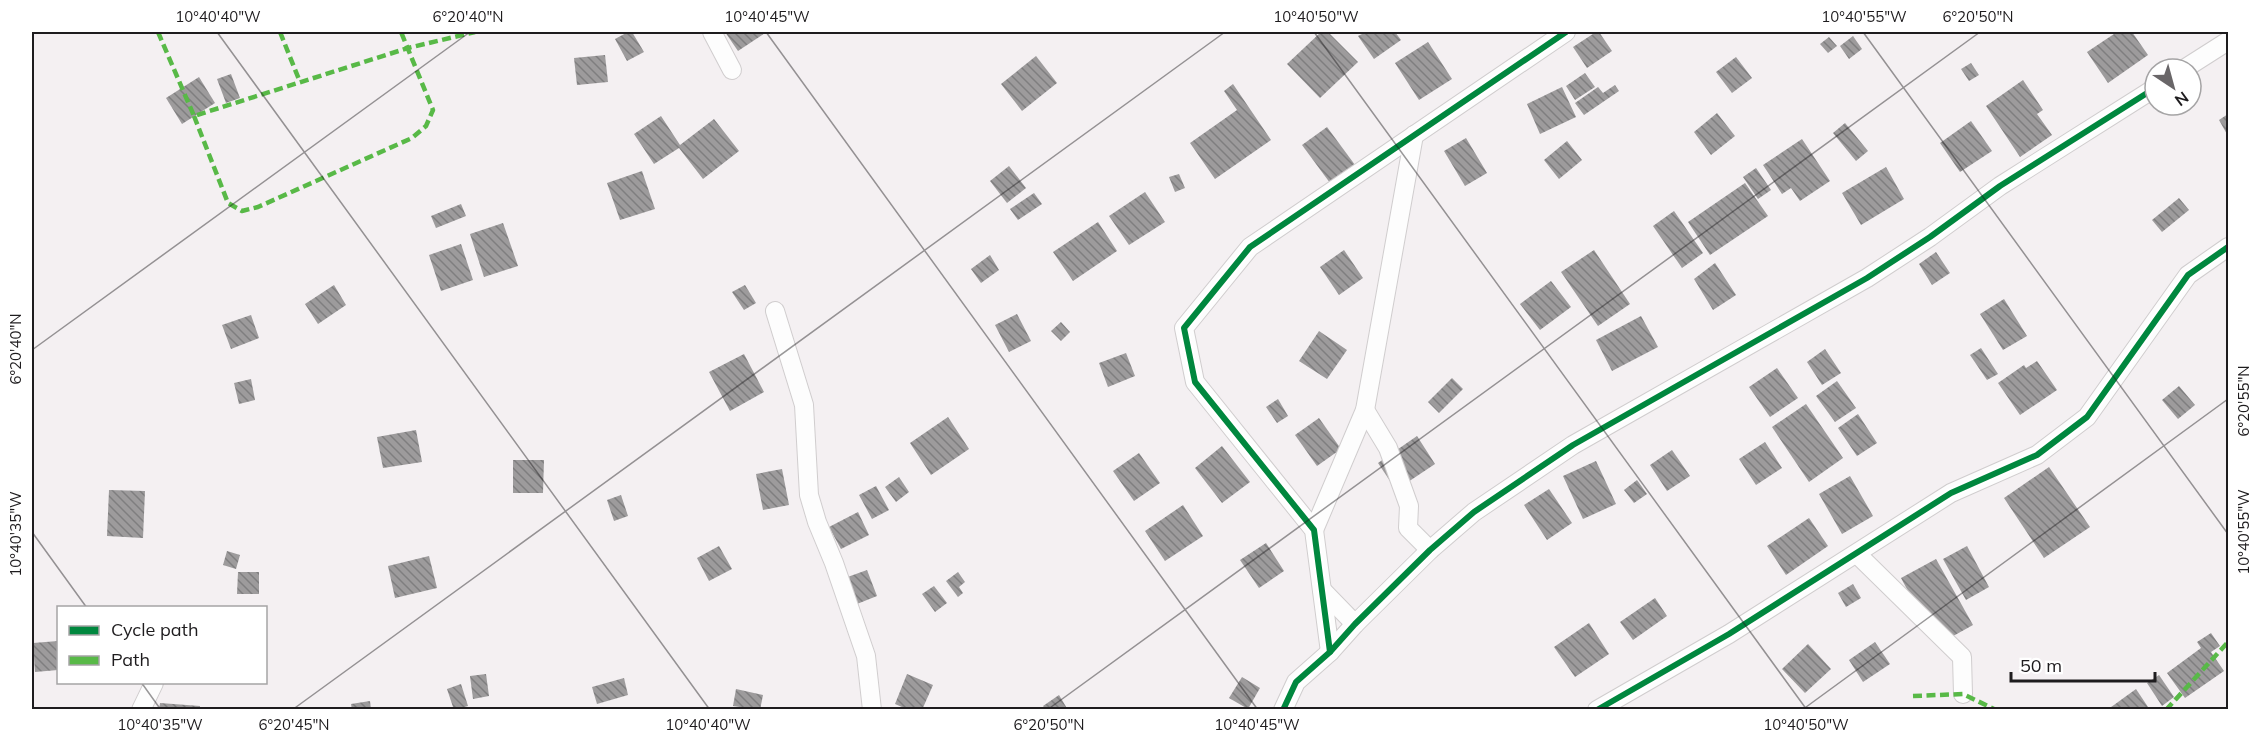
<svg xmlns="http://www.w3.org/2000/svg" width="2260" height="741" font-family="Mulish,sans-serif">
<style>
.building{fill:url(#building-back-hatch)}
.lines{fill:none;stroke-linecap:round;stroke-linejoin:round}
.street-casing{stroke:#d0cdce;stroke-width:20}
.street{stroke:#fdfdfd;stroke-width:18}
.quiet{stroke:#58b947;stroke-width:4.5;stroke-dasharray:9 4.5;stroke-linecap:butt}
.cycleway-casing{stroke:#fff;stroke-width:10}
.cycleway{stroke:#00873e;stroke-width:6}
.ticks{fill:none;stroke:#1e1c1e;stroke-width:1.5;stroke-opacity:0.45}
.neatline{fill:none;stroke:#1e1c1e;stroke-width:2}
.ticks-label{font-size:15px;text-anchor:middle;fill:#1e1c1e}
</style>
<defs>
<pattern id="building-back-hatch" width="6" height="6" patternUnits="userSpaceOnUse" patternTransform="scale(1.5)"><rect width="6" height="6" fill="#9d9b9c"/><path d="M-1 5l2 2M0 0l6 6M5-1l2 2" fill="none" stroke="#7f7e7f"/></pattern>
</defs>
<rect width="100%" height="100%" fill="#f4f0f2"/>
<!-- building -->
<g class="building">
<path d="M628,32H632L644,52L627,61L615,39Z"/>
<path d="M725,32H764L765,33L738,51Z"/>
<path d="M1321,32H1328L1358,62L1320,98L1287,64Z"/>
<path d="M1366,32H1395L1401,40L1374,59L1358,36Z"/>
<path d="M1596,32H1599L1612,51L1587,68L1573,47Z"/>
<path d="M2117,32H2132L2148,55L2108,83L2087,52Z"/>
<path d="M1853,36L1862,49L1849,59L1840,46Z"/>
<path d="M1829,37L1837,46L1828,53L1820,44Z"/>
<path d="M1428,42L1452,79L1419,100L1395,63Z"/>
<path d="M605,55L608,82L577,85L574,58Z"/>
<path d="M1036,56L1057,83L1022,111L1001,84Z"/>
<path d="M1736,57L1752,78L1732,93L1716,72Z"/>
<path d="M1971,63L1979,75L1969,81L1961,69Z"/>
<path d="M1585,73L1595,87L1575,100L1566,86Z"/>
<path d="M231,74L240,98L226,103L217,79Z"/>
<path d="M199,77L215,103L182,124L166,98Z"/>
<path d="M2023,80L2043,110L2037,114L2052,135L2020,157L1986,106Z"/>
<path d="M1233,84L1271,140L1215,179L1190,143L1237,110L1224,91Z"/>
<path d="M1615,85L1619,91L1584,115L1575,103L1598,87L1603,93Z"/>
<path d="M1562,87L1576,117L1540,134L1527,104Z"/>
<path d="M1717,113L1735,136L1711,155L1694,132Z"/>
<path d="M2228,114V136L2219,120Z"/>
<path d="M661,116L680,145L714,119L739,151L703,179L679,148L654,164L634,134Z"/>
<path d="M1971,121L1992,151L1960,172L1940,143Z"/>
<path d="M1845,123L1868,151L1856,161L1833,133Z"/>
<path d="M1327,127L1358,169L1333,187L1302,145Z"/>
<path d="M1466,138L1487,173L1465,186L1444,151Z"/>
<path d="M1802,139L1830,181L1800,201L1791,188L1782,194L1763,165Z"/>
<path d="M1567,141L1582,160L1559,179L1544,160Z"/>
<path d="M1009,166L1026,188L1007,203L990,181Z"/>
<path d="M1886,167L1904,199L1861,225L1842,193Z"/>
<path d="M1756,168L1771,190L1758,199L1743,177Z"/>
<path d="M642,171L655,209L620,220L607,183Z"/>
<path d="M1179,174L1185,188L1175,192L1169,177Z"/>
<path d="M1745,183L1768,216L1710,255L1688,222Z"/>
<path d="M1145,192L1165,222L1129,245L1109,216Z"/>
<path d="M1034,193L1042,204L1018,220L1010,209Z"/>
<path d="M2179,198L2189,210L2162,232L2152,220Z"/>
<path d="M461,204L466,216L436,228L431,216Z"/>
<path d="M1674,211L1703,253L1682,268L1653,226Z"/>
<path d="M1098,222L1117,251L1073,281L1053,252Z"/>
<path d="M503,223L518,266L484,277L470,234Z"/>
<path d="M461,244L473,280L441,291L429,255Z"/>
<path d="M1344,250L1363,278L1339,295L1320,267Z"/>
<path d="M1594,250L1630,304L1598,326L1561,272Z"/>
<path d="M1936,252L1950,273L1932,285L1919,264Z"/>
<path d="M990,255L999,270L981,283L971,269Z"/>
<path d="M1715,263L1736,295L1713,310L1694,279Z"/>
<path d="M1551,281L1571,307L1540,330L1520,304Z"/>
<path d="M334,285L346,305L318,324L305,304Z"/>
<path d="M745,285L756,303L744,310L732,292Z"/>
<path d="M2004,299L2027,336L2003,350L1980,314Z"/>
<path d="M1017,314L1031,341L1009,352L995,325Z"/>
<path d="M251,315L259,338L231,349L222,325Z"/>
<path d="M1641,316L1658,347L1612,371L1596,340Z"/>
<path d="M1061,322L1070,332L1061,341L1051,331Z"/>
<path d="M1319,331L1347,350L1327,379L1299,361Z"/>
<path d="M1981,348L1998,374L1987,380L1970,355Z"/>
<path d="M1825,349L1841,373L1822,385L1807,362Z"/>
<path d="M1126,353L1135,376L1108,387L1099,363Z"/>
<path d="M744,354L764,392L730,411L709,372Z"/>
<path d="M2037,361L2057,390L2020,415L1998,383L2024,365L2026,368Z"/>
<path d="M1777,368L1798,398L1770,417L1749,387Z"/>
<path d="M1452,378L1463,389L1439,413L1428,402Z"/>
<path d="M251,379L255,400L239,404L234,383Z"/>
<path d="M1837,381L1856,408L1835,422L1816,396Z"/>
<path d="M2179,386L2195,405L2178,419L2162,400Z"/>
<path d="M1278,399L1288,416L1277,423L1266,407Z"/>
<path d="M1806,404L1843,458L1809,482L1772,427Z"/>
<path d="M1858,414L1877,443L1857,456L1838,428Z"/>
<path d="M948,417L969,449L931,475L910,443Z"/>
<path d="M1319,418L1341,449L1317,466L1295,435Z"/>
<path d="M416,430L422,462L383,468L377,437Z"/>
<path d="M1417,436L1435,464L1396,490L1378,463Z"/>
<path d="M1765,442L1782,468L1756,485L1739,459Z"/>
<path d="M1222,446L1250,482L1222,503L1195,468Z"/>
<path d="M1672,450L1690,476L1667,491L1650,465Z"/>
<path d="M1139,453L1160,483L1134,501L1113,471Z"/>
<path d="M513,460H544L543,493H513Z"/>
<path d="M1596,461L1616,504L1583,519L1563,476Z"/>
<path d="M2049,467L2090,527L2044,558L2004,498Z"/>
<path d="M782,469L789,505L763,510L756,474Z"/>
<path d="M1850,476L1873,516L1842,534L1819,494Z"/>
<path d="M899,477L909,492L896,502L885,487Z"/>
<path d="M1637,480L1647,494L1634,503L1624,490Z"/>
<path d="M876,486L889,510L872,519L859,495Z"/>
<path d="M1549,489L1572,523L1547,540L1524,505Z"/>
<path d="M109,490L145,491L143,538L107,536Z"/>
<path d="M621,495L628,516L614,521L607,500Z"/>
<path d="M1183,505L1203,536L1165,561L1145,531Z"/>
<path d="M858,512L869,535L841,549L829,527Z"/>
<path d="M1809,518L1828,546L1786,575L1767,546Z"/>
<path d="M1266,543L1284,571L1259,588L1240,560Z"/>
<path d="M719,546L732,569L709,581L697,558Z"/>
<path d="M1967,546L1989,587L1966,600L1943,559Z"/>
<path d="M227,551L240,555L236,569L223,565Z"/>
<path d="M429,556L437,588L395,598L388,566Z"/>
<path d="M1936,559L1973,625L1937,645L1901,578Z"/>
<path d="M867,570L877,596L852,606L842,579Z"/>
<path d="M238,572H259V594H237Z"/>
<path d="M958,572L965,582L959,587L963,593L958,597L946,581Z"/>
<path d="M1853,584L1861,598L1846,607L1838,593Z"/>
<path d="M934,586L947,603L935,612L922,594Z"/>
<path d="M1655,598L1667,616L1633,640L1620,622Z"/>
<path d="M1589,623L1609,654L1575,677L1554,647Z"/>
<path d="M2211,633L2220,646L2211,652L2224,671L2185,698L2167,673L2201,648L2197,642Z"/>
<path d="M58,641V670L35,672L33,643Z"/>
<path d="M1875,642L1890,664L1863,682L1849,660Z"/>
<path d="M1808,644L1831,669L1805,693L1782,669Z"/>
<path d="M486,674L489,696L473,699L470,676Z"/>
<path d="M907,674L933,685L922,710H909L895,704Z"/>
<path d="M2159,675L2174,697L2162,706L2147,683Z"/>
<path d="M1242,677L1260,688L1248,709L1229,698Z"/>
<path d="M624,678L628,695L597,704L592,687Z"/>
<path d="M461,684L468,706L454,710L447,689Z"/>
<path d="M736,689L763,695L760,710L733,706Z"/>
<path d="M2136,689L2150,710H2107Z"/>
<path d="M1059,695L1068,710H1046L1043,706Z"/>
<path d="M370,701L371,710H352L351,704Z"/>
<path d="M160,703L200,706V710H159Z"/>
</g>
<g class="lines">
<!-- street casing -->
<g class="street-casing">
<g id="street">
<path d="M712,32L732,70"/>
<path d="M2184,69L2228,41"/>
<path d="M775,311L804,405L809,495L817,522L834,563L866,656L872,710"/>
<path d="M1365,410L1388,448L1409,506L1408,528L1430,550"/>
<path d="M1314,530L1365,410L1414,135"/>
<path d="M1857,554L1962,657L1963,694"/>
<path d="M1322,590L1355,624"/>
<path d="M1330,652L1314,530L1195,382L1184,328L1250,247L1566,32"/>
<path d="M141,710L154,683"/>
<path d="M1283,710L1296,682L1330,652L1355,624L1430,550L1474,512L1573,445L1867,278L1930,237L2000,186L2155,88"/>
<path d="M1597,710L1729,634L1951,493L2037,455L2087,417L2188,275L2228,247"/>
</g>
</g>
<!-- street -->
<use href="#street" class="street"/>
<!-- quiet -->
<g class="quiet">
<path d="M158,32L194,116L408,48L475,32"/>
<path d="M280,32L300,82"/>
<path d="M194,116L228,203L242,211L258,207L412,138L426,126L433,110L401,32"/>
<path d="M1913,696L1963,694L1996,710"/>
<path d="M2166,710L2228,642"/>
</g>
<!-- cycleway casing -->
<g class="cycleway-casing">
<g id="cycleway">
<path d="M1330,652L1314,530L1195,382L1184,328L1250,247L1566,32"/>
<path d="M1283,710L1296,682L1330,652L1355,624L1430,550L1474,512L1573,445L1867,278L1930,237L2000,186L2155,88"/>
<path d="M1597,710L1729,634L1951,493L2037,455L2087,417L2188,275L2228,247"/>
</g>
</g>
<!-- cycleway -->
<use href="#cycleway" class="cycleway"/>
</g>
<!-- ticks -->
<path class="ticks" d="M217,32L710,710M766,32L1258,710M1314,32L1807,710M1863,32L2228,534M32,350L470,32M32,532L87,608M141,682L161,710M292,710L1225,32M1047,710L1980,32M1802,710L2228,399"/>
<!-- border -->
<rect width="2260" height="741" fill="none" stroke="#ffffff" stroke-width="66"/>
<!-- legend -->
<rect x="57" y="606" width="210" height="78" fill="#ffffff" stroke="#a5a4a5" stroke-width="1.5"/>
<rect x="69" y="626" width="30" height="9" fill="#00873e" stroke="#a5a4a5" stroke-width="1.5"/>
<text x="111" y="636" font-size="18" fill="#1e1c1e">Cycle path</text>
<rect x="69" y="656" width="30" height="9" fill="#58b947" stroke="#a5a4a5" stroke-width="1.5"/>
<text x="111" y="666" font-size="18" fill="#1e1c1e">Path</text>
<!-- north arrow -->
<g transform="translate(2173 87) rotate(144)"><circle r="28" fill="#ffffff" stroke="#a5a4a5" stroke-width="1.5"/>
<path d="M0-4.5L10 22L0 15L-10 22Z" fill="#696668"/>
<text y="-9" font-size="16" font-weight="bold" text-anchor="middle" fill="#1e1c1e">N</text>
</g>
<!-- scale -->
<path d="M2011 672v9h144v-9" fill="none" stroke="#1e1c1e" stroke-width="3"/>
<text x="2020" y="672" font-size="18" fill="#1e1c1e" stroke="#ffffff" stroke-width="4.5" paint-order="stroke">50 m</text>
<rect x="33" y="33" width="2194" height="675" class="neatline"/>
<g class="ticks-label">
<text x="218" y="22">10°40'40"W</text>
<text x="468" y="22">6°20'40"N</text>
<text x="767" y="22">10°40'45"W</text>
<text x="1316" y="22">10°40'50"W</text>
<text x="1864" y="22">10°40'55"W</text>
<text x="1978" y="22">6°20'50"N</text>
<text transform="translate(16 349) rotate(-90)" y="5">6°20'40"N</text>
<text transform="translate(2244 401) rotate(-90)" y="5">6°20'55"N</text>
<text transform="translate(2244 532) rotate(-90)" y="5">10°40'55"W</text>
<text transform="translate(16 534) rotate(-90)" y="5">10°40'35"W</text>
<text x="160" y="730">10°40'35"W</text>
<text x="294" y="730">6°20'45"N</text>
<text x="708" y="730">10°40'40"W</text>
<text x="1049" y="730">6°20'50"N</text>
<text x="1257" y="730">10°40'45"W</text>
<text x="1806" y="730">10°40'50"W</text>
</g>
</svg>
